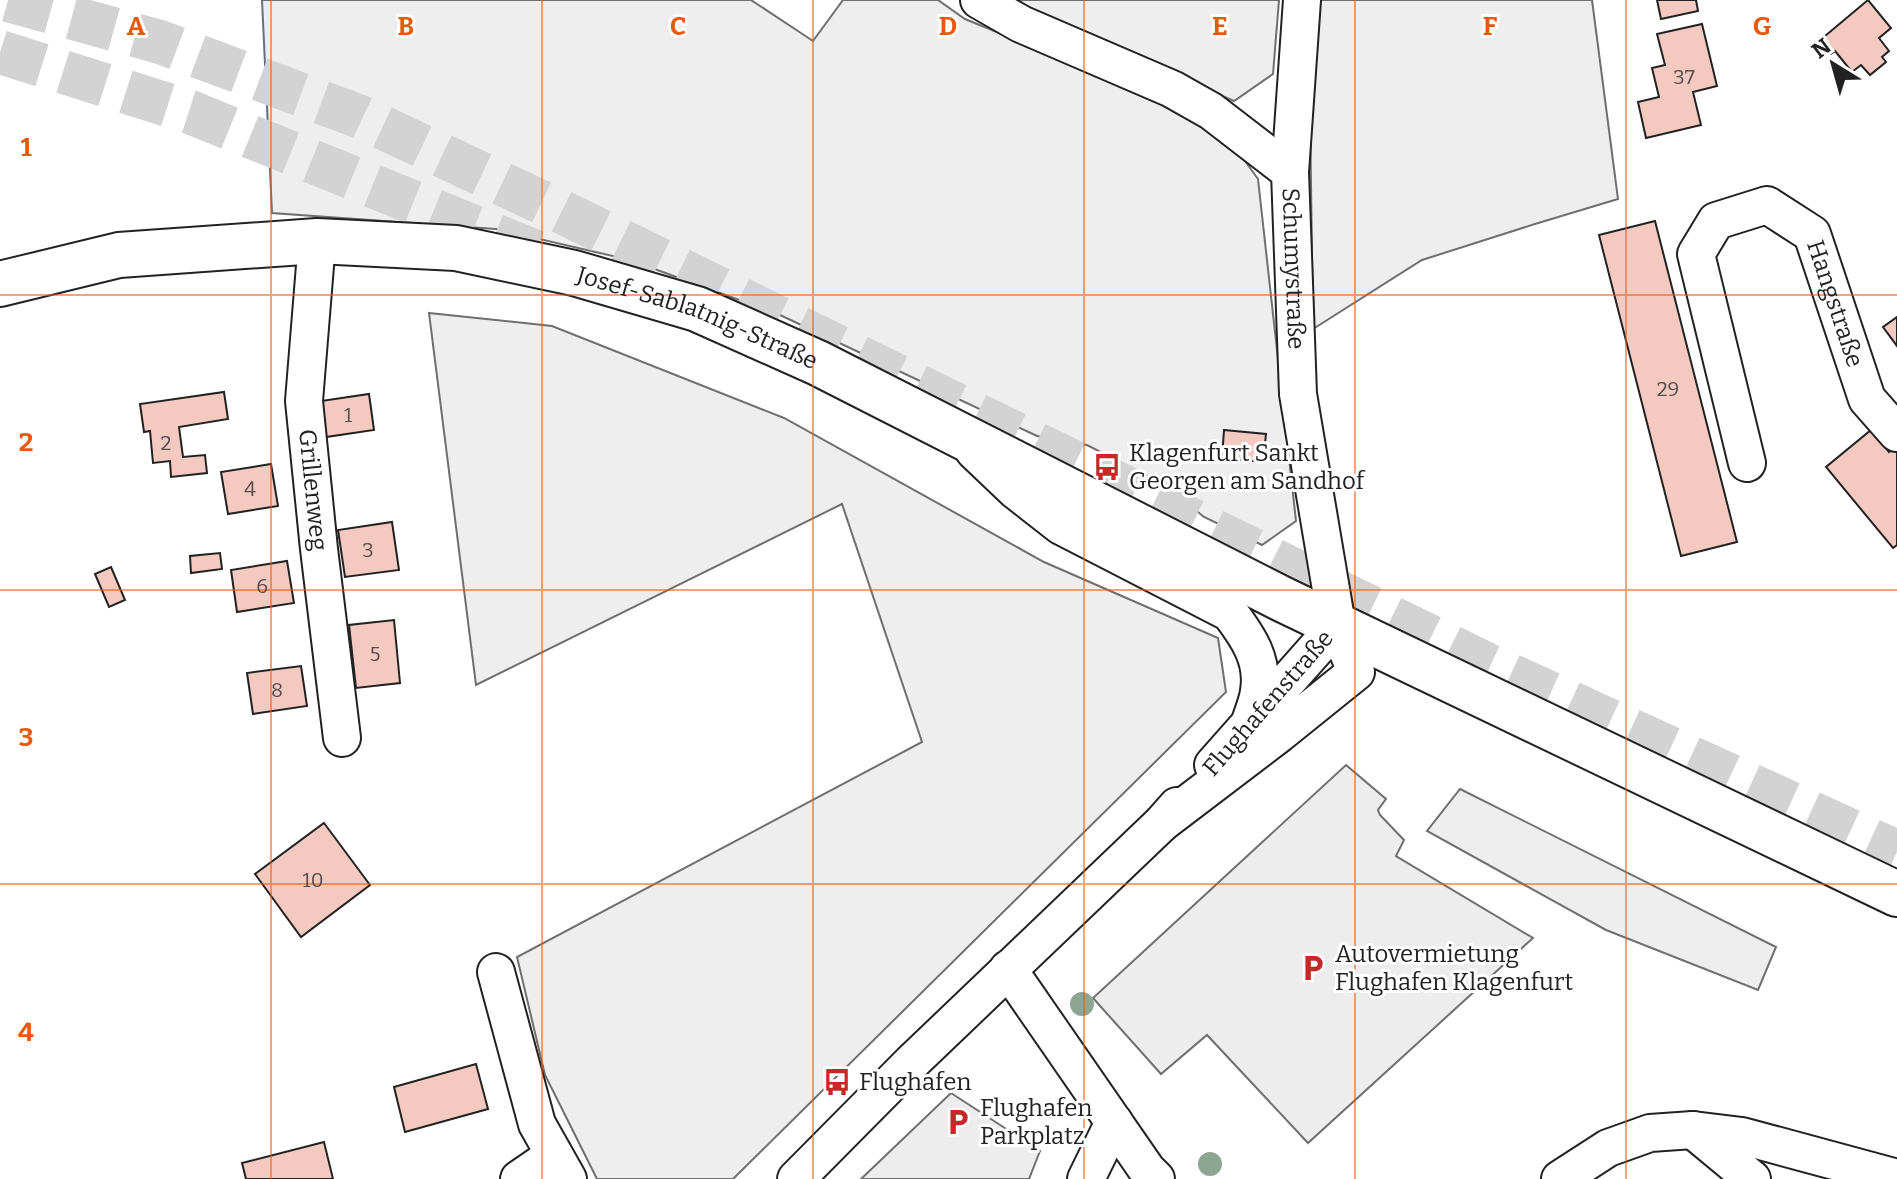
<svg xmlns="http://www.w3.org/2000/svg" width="1897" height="1179" font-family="Bitter,serif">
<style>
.green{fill:#eee;stroke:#6f6f6f;stroke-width:2}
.parking{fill:#ededed;stroke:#6f6f6f;stroke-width:2}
.building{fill:#f3c9c0;stroke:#222;stroke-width:2}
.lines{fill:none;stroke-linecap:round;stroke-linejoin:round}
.highway-tunnel{stroke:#d3d3d3;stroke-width:44;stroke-dasharray:44 22;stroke-linecap:butt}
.minor-casing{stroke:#222;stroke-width:40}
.major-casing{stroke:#222;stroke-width:48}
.minor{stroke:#fff;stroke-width:36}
.major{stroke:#fff;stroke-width:44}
.tree{fill:#8da692}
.grid{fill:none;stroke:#e8590c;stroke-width:2;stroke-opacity:0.55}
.labels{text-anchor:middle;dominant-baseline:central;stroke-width:6;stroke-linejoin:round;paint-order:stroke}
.number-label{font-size:20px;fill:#564c4a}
.street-label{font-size:24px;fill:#222;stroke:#fff}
.poi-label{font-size:24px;fill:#222;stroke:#fff;text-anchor:start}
.grid-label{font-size:26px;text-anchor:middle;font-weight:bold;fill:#e8590c;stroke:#fff;stroke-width:6;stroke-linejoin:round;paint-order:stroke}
</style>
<rect width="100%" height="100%" fill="#fff"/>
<!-- green -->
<g class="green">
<path d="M262,0H751L813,41L843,0H938L965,19L1188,110L1230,140L1258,179L1296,521L1262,545L1204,517L1165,485L1087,445L1037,436L780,315L630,260L496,229L272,213Z"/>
<path d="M1008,0H1279L1273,74L1234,101L1027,13Z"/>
<path d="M1317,0H1592L1618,199L1535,224L1422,260L1313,329L1310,112Z"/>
<path d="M429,313L552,326L784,418L1044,562L1218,638L1226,692L733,1179H597L545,1075L517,957L922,742L842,504L476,685Z"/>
<path d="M1460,789L1776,947L1758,990L1606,930L1427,831Z"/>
</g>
<!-- parking -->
<g class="parking">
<path d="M1346,765L1386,799L1378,810L1380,815L1404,840L1396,856L1533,938L1308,1143L1207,1035L1161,1074L1093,998Z"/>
<path d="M951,1093L1040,1151L1029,1179H861Z"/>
</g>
<!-- building -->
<g class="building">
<path d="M1657,0H1696L1698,11L1661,19Z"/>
<path d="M1868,0L1891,28L1879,38L1889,51L1882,57L1886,62L1870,75L1861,65L1852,72L1835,51L1831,54L1819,41Z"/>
<path d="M1702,24L1717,86L1693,92L1701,125L1646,138L1638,102L1659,97L1652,68L1665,65L1657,34Z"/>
<path d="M1655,221L1737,542L1681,556L1599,235Z"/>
<path d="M1897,317V346L1883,327Z"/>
<path d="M224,392L228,419L179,427L183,457L205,455L207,473L171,477L170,461L153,463L150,431L144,432L140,404Z"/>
<path d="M369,394L374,430L326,437L321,401Z"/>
<path d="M1224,430L1266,434L1263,462L1222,458Z"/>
<path d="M1871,430L1889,452L1895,447L1897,450V545L1893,548L1826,467Z"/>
<path d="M271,464L278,506L228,514L221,472Z"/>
<path d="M392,522L399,570L345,577L338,530Z"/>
<path d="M220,553L222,569L191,573L190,556Z"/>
<path d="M287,561L294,603L237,612L231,570Z"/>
<path d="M111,567L125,600L109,607L95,574Z"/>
<path d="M394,620L400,683L356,688L349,625Z"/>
<path d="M301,666L307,706L253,714L247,673Z"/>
<path d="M324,823L370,885L301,937L255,874Z"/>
<path d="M476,1064L488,1109L405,1132L394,1087Z"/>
<path d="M324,1142L333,1179H246L242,1163Z"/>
</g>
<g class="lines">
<!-- highway-tunnel -->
<g class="highway-tunnel">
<path d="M8,0L160,42L358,116L558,210L1486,664L1897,852"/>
<path d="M0,52L190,112L541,254"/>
</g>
<!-- minor casing -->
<g class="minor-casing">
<g id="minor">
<path id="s1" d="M979,0L1021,24L1172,89L1211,111L1290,172L1298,394L1337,625L1356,672L1279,734L1162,823"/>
<path d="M1290,172L1302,0"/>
<path id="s2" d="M317,241L304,401L319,549L342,738"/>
<path d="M974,451L1015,490L1061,526L1230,613C1248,637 1264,660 1259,691C1258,701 1253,712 1250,722"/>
<path id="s3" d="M1747,463L1696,254L1716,221L1767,205L1812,234L1867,399L1897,433"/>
<path d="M1213,765L1337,625"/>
<path d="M1008,969L1147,1170L1156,1179"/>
<path d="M496,972L537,1124L568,1179"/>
<path d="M1693,1130L1752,1179"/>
<path d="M519,1179L554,1155"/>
<path d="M796,1179L911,1063L1162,823L1177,806"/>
<path d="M1086,1179L1114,1122"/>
<path d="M1560,1179L1608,1148L1650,1133L1693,1130L1742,1136L1897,1178"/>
</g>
</g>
<!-- major casing -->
<g class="major-casing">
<g id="major">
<path id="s4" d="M0,284L119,255L317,241L456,248L574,273L697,309L818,363L1282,599L1897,894"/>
</g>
</g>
<!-- minor -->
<use href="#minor" class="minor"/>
<!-- major -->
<use href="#major" class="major"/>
</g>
<!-- trees -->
<g class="tree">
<circle cx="1082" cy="1004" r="12"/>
<circle cx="1210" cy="1164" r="12"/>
</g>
<!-- grid -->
<path class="grid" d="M271,0V1179M542,0V1179M813,0V1179M1084,0V1179M1355,0V1179M1626,0V1179M0,295H1897M0,590H1897M0,884H1897"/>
<!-- icons -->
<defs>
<g id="bus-bare" transform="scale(2.16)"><path d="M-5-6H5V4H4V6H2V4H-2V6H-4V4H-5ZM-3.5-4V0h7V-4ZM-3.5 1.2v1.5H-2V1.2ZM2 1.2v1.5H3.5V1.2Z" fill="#c62828" stroke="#fff" stroke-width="2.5" paint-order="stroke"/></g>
<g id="parking-bare" transform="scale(2.16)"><path d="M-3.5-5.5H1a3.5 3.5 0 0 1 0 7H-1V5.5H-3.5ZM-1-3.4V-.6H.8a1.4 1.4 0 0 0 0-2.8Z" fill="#c62828" stroke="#fff" stroke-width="2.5" paint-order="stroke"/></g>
</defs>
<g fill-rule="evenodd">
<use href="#bus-bare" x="1107" y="467"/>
<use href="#parking-bare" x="1313" y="968"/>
<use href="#bus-bare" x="837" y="1082"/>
<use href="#parking-bare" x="958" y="1122"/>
</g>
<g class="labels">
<!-- number labels -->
<g class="number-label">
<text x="1684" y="77">37</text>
<text x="1668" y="389">29</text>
<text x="348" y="415">1</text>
<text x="166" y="443">2</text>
<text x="250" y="489">4</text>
<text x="368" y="550">3</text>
<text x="262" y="586">6</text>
<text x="375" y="654">5</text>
<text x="277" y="690">8</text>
<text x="313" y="880">10</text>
</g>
<!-- street labels -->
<g class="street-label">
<text stroke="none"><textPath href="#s1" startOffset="454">Schumystraße</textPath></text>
<text stroke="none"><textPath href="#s3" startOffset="434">Hangstraße</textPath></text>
<text stroke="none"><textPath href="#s4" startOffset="712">Josef-Sablatnig-Straße</textPath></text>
<text stroke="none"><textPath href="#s2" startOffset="250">Grillenweg</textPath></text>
<text transform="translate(1268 703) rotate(-49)">Flughafenstraße</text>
</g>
<!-- poi labels -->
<g class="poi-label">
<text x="1129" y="453">Klagenfurt Sankt<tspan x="1129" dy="28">Georgen am Sandhof</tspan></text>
<text x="1335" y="954">Autovermietung<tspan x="1335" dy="28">Flughafen Klagenfurt</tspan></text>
<text x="859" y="1082">Flughafen</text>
<text x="980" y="1108">Flughafen<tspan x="980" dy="28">Parkplatz</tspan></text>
</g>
</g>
<g class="grid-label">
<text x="136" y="35">A</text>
<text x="406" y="35">B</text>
<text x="678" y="35">C</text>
<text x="948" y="35">D</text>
<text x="1220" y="35">E</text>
<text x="1490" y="35">F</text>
<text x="1762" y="35">G</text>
<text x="26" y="156">1</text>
<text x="26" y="451">2</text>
<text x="26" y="746">3</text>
<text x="26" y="1041">4</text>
</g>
<!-- north arrow -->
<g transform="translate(1833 64) rotate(323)" stroke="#ffffff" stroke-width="6" paint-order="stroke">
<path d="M0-6L14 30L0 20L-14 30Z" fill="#222222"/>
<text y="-12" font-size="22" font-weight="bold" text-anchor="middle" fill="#222222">N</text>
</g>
</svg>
